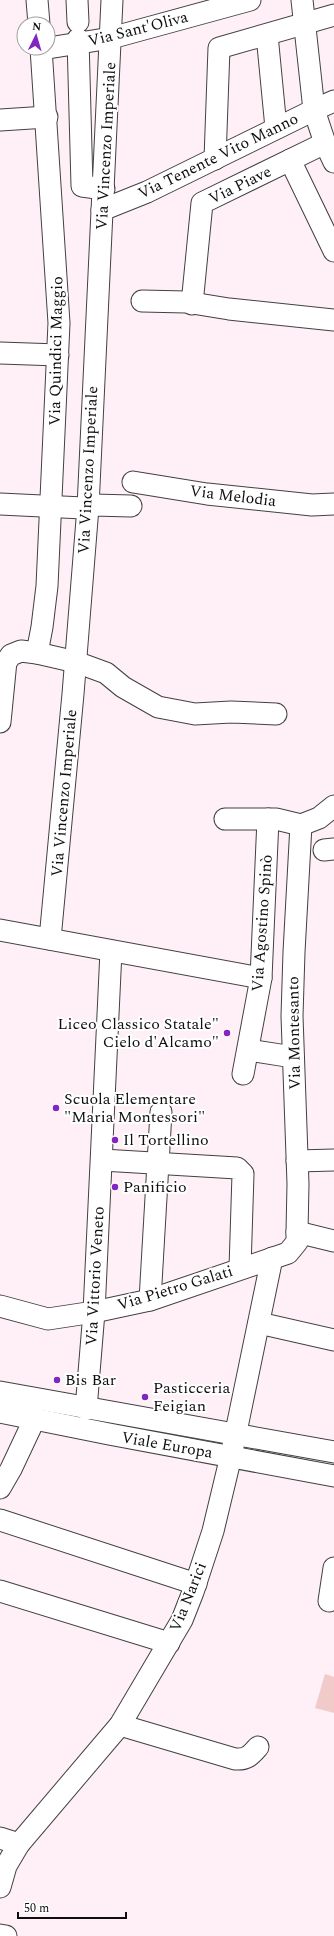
<svg xmlns="http://www.w3.org/2000/svg" width="334" height="1936" font-family="Spectral,serif">
<style>
.pitch{fill:#f1caca}
.lines{fill:none;stroke-linecap:round;stroke-linejoin:round}
.minor-casing{stroke:#414141;stroke-width:23}
.minor{stroke:#fff;stroke-width:21}
.poi-dot{fill:#8325bf;stroke:#fff;stroke-width:1.5}
.labels{text-anchor:middle;dominant-baseline:central;stroke-width:4;stroke-linejoin:round;paint-order:stroke}
.street-label{font-size:16px;fill:#0e0e0e;stroke:#fff}
.poi-label{font-size:16px;fill:#0e0e0e;stroke:#fff;text-anchor:start}
</style>
<rect width="100%" height="100%" fill="#ffeff7"/>
<!-- pitch -->
<path class="pitch" d="M325,1674L334,1677V1713L315,1708Z"/>
<g class="lines">
<!-- minor casing -->
<g class="minor-casing">
<g id="minor">
<path d="M37,0L39,24"/>
<path d="M77,0L78,22"/>
<path d="M302,0L314,110L325,143L334,162"/>
<path d="M267,35L276,128"/>
<path d="M78,39L82,186L104,189"/>
<path d="M48,48L111,38L250,0"/>
<path d="M0,120L47,117"/>
<path d="M215,159L219,48L334,15"/>
<path d="M290,160L334,251"/>
<path d="M102,210L147,192L314,110L334,101"/>
<path d="M142,301L186,302L229,309L334,320"/>
<path d="M192,304L202,203L325,143"/>
<path d="M0,353L58,355"/>
<path d="M133,482L207,494L312,505L334,504"/>
<path d="M0,504L83,508L93,505L131,506"/>
<path d="M37,653L42,627L47,586L59,323L41,48"/>
<path d="M0,671L11,655L21,651L37,653L76,662L106,673L123,687L158,707L195,714L231,712L276,714"/>
<path d="M0,722L6,661"/>
<path d="M225,819H276L301,825L319,818L334,806"/>
<path d="M324,850L334,849"/>
<path d="M0,930L261,978"/>
<path d="M50,939L73,694L88,507L112,0"/>
<path d="M248,1050L293,1057"/>
<path d="M243,1074L261,978L268,819"/>
<path d="M102,1160L237,1168L243,1174L240,1268"/>
<path d="M297,1161L334,1160"/>
<path d="M297,1232L334,1241"/>
<path d="M150,1300L161,1112"/>
<path d="M0,1306L48,1319L94,1312L150,1300L288,1253L297,1242V1232L298,1184L292,1016L294,952L301,825"/>
<path d="M259,1323L334,1340"/>
<path d="M0,1392L334,1452"/>
<path d="M86,1409L94,1312L111,951"/>
<path d="M0,1412L109,1434L334,1476"/>
<path d="M0,1488L11,1469L35,1418"/>
<path d="M0,1520L196,1584"/>
<path d="M0,1591L169,1643"/>
<path d="M329,1601L334,1568"/>
<path d="M120,1725L235,1759C247,1760 251,1755 258,1747"/>
<path d="M0,1838L19,1844"/>
<path d="M0,1887L6,1866L19,1844L120,1725L182,1620L193,1592L213,1531L231,1456L272,1258"/>
<path d="M0,1935L6,1936"/>
</g>
</g>
<!-- minor -->
<use href="#minor" class="minor"/>
</g>
<!-- markers -->
<g class="poi-dot">
<circle cx="227" cy="1033" r="4"/>
<circle cx="56" cy="1108" r="4"/>
<circle cx="115" cy="1140" r="4"/>
<circle cx="115" cy="1187" r="4"/>
<circle cx="57" cy="1380" r="4"/>
<circle cx="145" cy="1397" r="4"/>
</g>
<g class="labels">
<!-- street labels -->
<g class="street-label">
<text transform="translate(138 29) rotate(-14)">Via Sant'Oliva</text>
<text transform="translate(106 146) rotate(-87)">Via Vincenzo Imperiale</text>
<text transform="translate(218 156) rotate(-26)">Via Tenente Vito Manno</text>
<text transform="translate(240 185) rotate(-26)">Via Piave</text>
<text transform="translate(56 351) rotate(-89)">Via Quindici Maggio</text>
<text transform="translate(88 470) rotate(-87)">Via Vincenzo Imperiale</text>
<text transform="translate(233 496) rotate(7)">Via Melodia</text>
<text transform="translate(64 793) rotate(-85)">Via Vincenzo Imperiale</text>
<text transform="translate(262 923) rotate(-86)">Via Agostino Spinò</text>
<text transform="translate(294 1033) rotate(-91)">Via Montesanto</text>
<text transform="translate(95 1276) rotate(-87)">Via Vittorio Veneto</text>
<text transform="translate(175 1288) rotate(-17)">Via Pietro Galati</text>
<text transform="translate(167 1445) rotate(10)">Viale Europa</text>
<text transform="translate(188 1597) rotate(-68)">Via Narici</text>
</g>
<!-- poi labels -->
<g class="poi-label">
<text x="219" y="1024" text-anchor="end">Liceo Classico Statale"<tspan x="219" dy="18">Cielo d'Alcamo"</tspan></text>
<text x="64" y="1099">Scuola Elementare<tspan x="64" dy="18">"Maria Montessori"</tspan></text>
<text x="123" y="1140">Il Tortellino</text>
<text x="123" y="1187">Panificio</text>
<text x="65" y="1380">Bis Bar</text>
<text x="153" y="1388">Pasticceria<tspan x="153" dy="18">Feigian</tspan></text>
</g>
</g>
<!-- north arrow -->
<g transform="translate(36 36) rotate(5)"><circle r="19" fill="#ffffff" stroke="#9f9f9f"/>
<path d="M0-3L7 15L0 10L-7 15Z" fill="#8325bf"/>
<text y="-6" font-size="11" font-weight="bold" text-anchor="middle" fill="#0e0e0e">N</text>
</g>
<!-- scale -->
<path d="M18 1912v6h108v-6" fill="none" stroke="#0e0e0e" stroke-width="2"/>
<text x="24" y="1912" font-size="12" fill="#0e0e0e" stroke="#ffffff" stroke-width="3" paint-order="stroke">50 m</text>
</svg>
